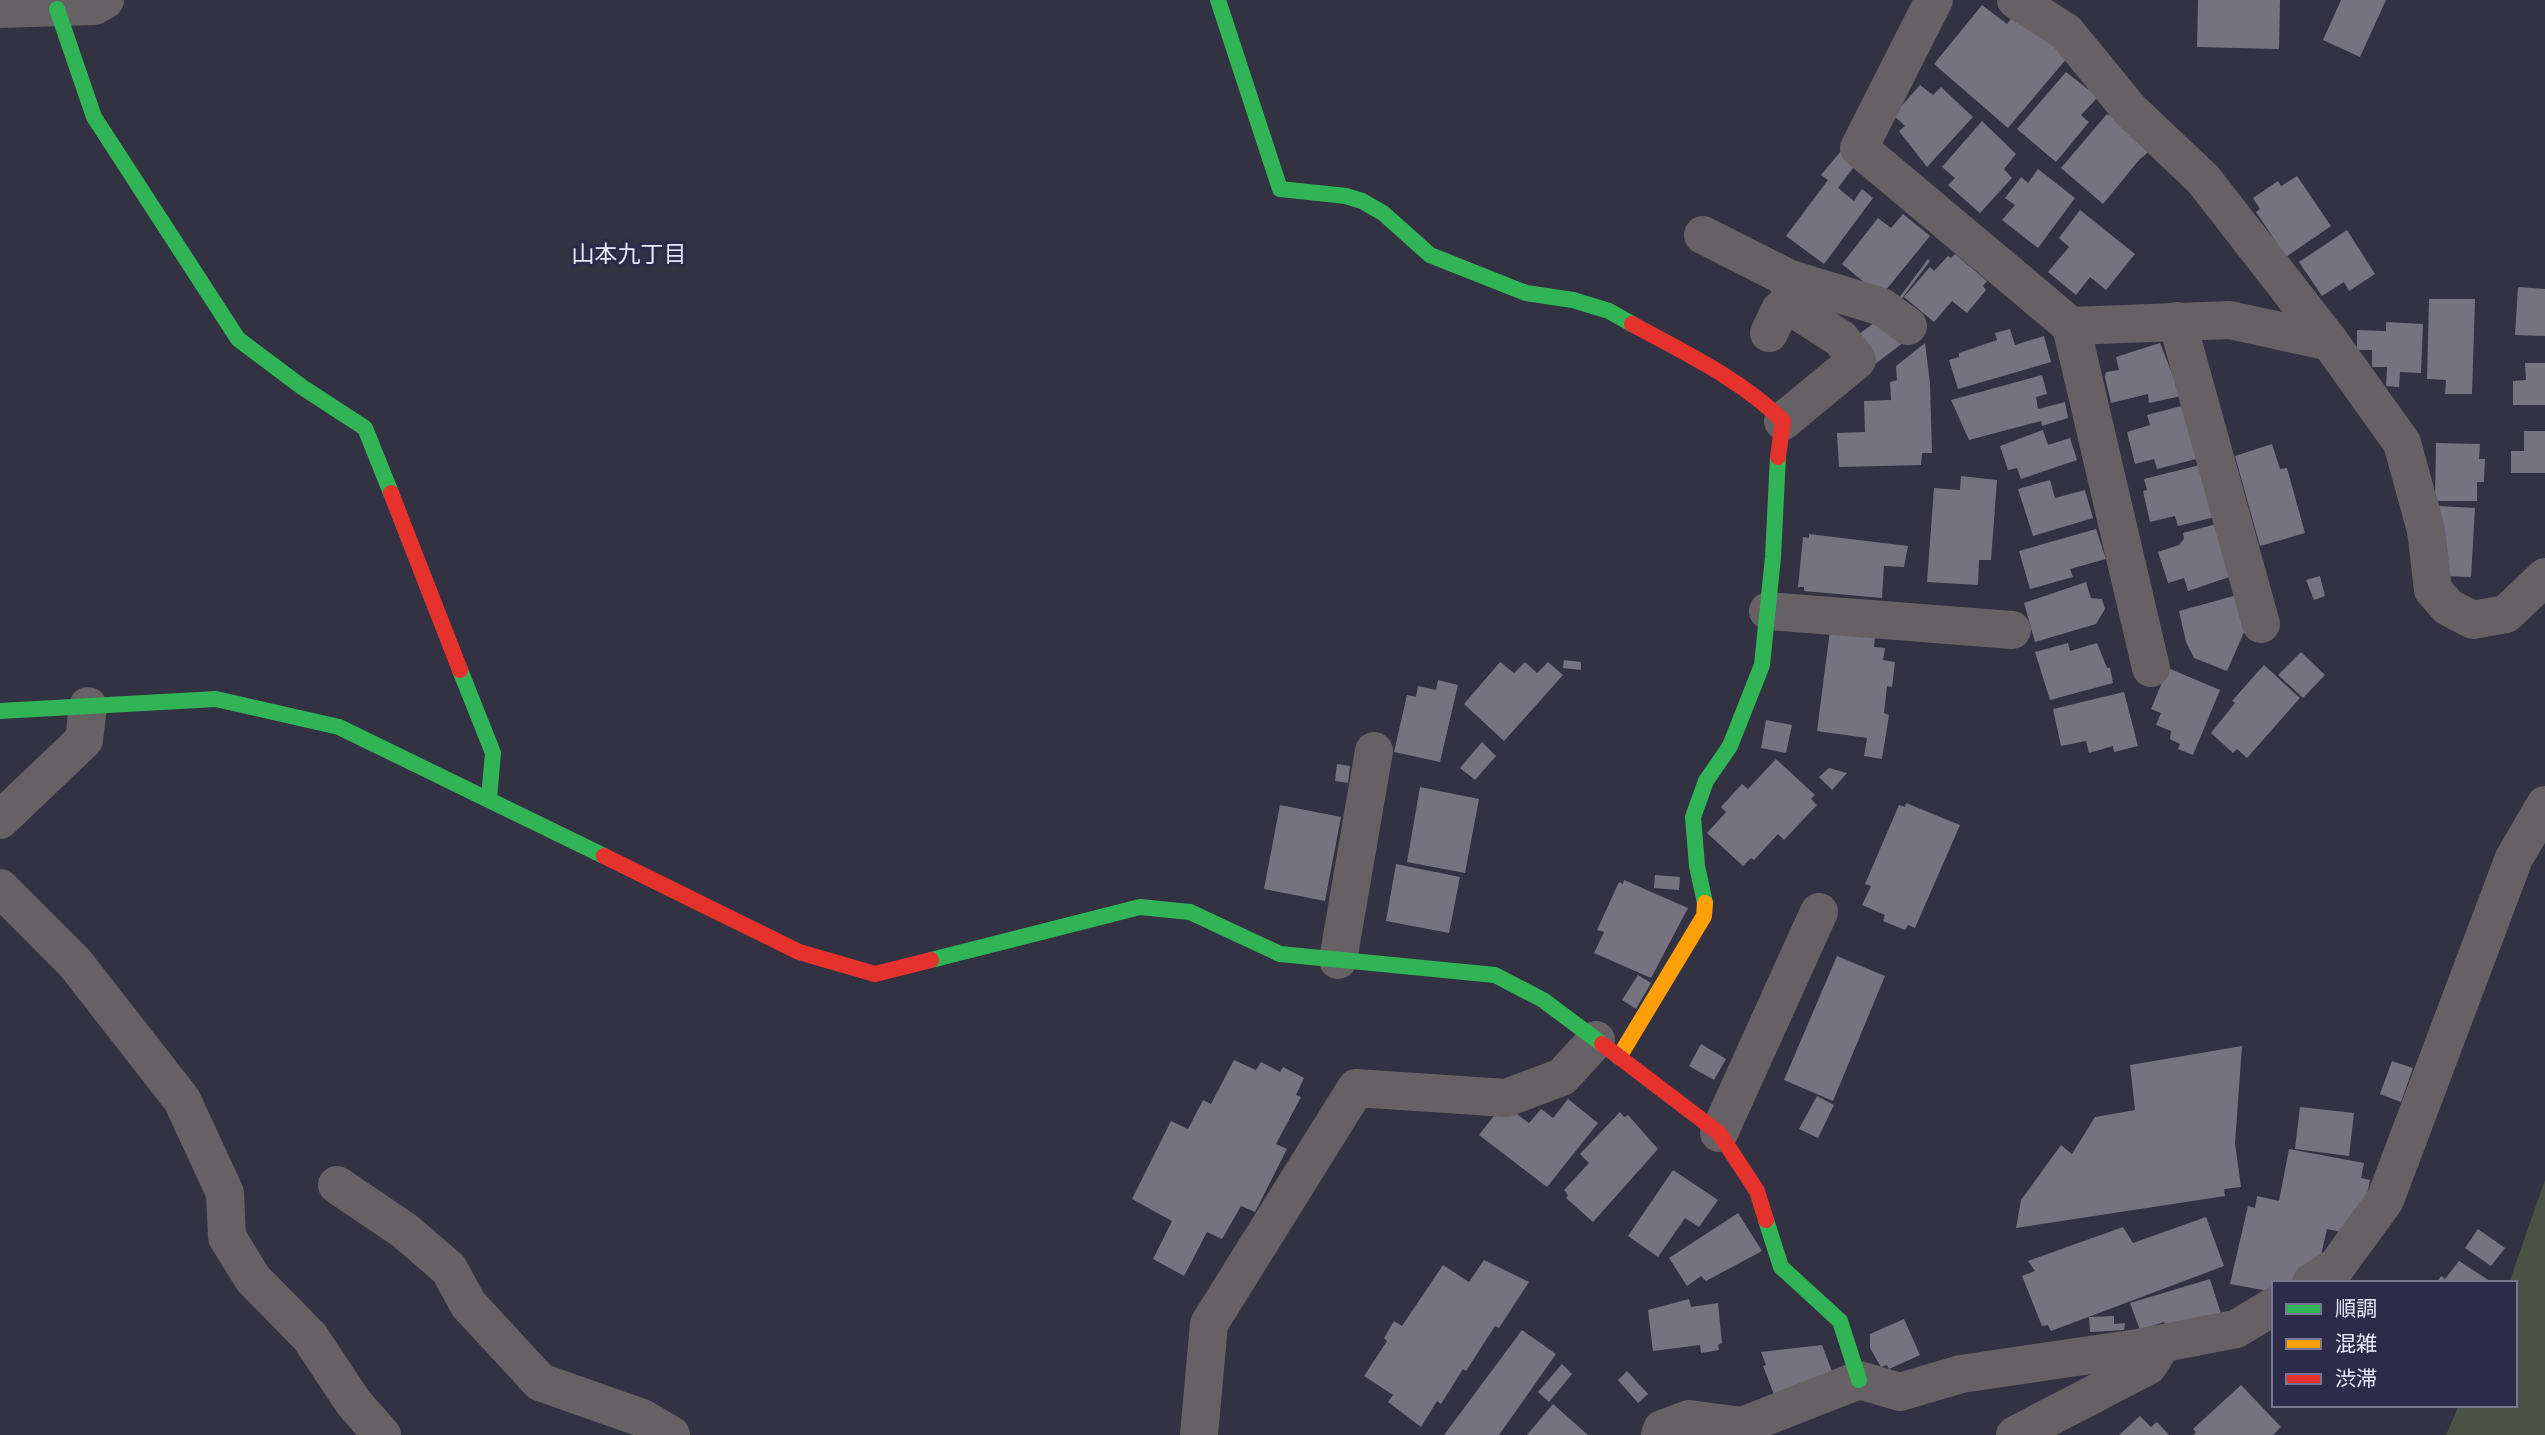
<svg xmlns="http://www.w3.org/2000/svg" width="2545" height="1435" font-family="Inter,'Noto Sans JP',sans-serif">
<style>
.green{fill:#4a5244}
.building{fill:#767380}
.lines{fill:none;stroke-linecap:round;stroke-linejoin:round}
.street{stroke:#656164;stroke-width:38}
.fast{stroke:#30b455;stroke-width:16}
.slow{stroke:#ff9f0a;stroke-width:16}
.jam{stroke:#e5322d;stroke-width:16}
.labels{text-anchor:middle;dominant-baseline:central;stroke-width:7;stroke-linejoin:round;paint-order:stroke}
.neighbourhood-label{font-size:23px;fill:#e7e8fa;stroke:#2d2c48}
</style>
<rect width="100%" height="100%" fill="#333242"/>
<!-- green -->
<path class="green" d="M2545,1180V1435H2446L2459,1405H2515V1283H2509Z"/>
<!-- building -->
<g class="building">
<path d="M2198,0H2280L2279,49L2197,47Z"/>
<path d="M2341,0H2386L2360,57L2323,40Z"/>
<path d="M1982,5L2007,24L2016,12L2068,57L2008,128L1934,64Z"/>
<path d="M2066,72L2098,97L2081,115L2089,122L2056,162L2017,129Z"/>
<path d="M1920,85L1933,95L1941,87L1973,117L1927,167L1899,131L1905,126L1893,115Z"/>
<path d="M2107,114L2157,145L2139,160L2103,204L2061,168Z"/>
<path d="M1982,121L2016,154L2004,169L2012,178L1980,213L1948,185L1955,178L1942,167Z"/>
<path d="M1841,151L1856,164L1838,188L1854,201L1862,189L1873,198L1824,264L1786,236L1828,180L1821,175Z"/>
<path d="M2038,169L2075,198L2038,248L2002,220L2015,205L2005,198L2021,177L2028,183Z"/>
<path d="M2297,176L2331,226L2286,257L2256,212L2260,209L2253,198L2278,181L2281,186Z"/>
<path d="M2080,210L2135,254L2106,290L2090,277L2076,295L2048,272L2069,247L2059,238Z"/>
<path d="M1903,214L1930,236L1881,296L1842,264L1878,218L1891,228Z"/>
<path d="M2347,230L2375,274L2349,291L2344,282L2322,296L2299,262Z"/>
<path d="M1955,254L1987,281L1983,286L1986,290L1967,313L1952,301L1934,322L1904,297L1930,267L1934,271L1948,256L1951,258Z"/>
<path d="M1928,259L1930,261L1900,301L1899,298Z"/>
<path d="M2518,287L2545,289V336L2515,335Z"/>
<path d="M2429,299H2475L2472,394H2445L2446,380L2427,379Z"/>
<path d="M1882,317L1903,343L1875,364L1855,337Z"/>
<path d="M2386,322L2423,324L2421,373L2400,372L2399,387L2386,386L2387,367H2372V350H2357V330L2386,331Z"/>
<path d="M2010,329L2015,345L2044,336L2051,362L1958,389L1949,360L1959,357V353L1997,340L1995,333Z"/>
<path d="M1925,343L1930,383L1932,453H1922L1921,465L1839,467L1837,433L1865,432L1864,401L1891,400L1890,382L1897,380L1896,366Z"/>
<path d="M2160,343L2181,396L2149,403L2148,394L2111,403L2105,377L2106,372L2119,370L2116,357Z"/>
<path d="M2525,363H2545V405H2513V381L2526,380Z"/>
<path d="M2042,375L2047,394L2036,397L2038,409L2065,402L2068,418L2042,426L2041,421L1969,440L1951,400Z"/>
<path d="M2189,404L2204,457L2157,469L2154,459L2135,464L2127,432L2150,425L2147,415Z"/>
<path d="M2043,430L2048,445L2070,438L2077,460L2021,479L2017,468L2008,470L2000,446Z"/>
<path d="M2524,431H2545V473H2511V451H2524Z"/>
<path d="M2436,443L2480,444L2479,459H2485L2484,482H2477V501H2435Z"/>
<path d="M2272,444L2280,469L2287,468L2305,533L2260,546L2235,456Z"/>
<path d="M2204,464L2219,516L2178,526L2175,516L2150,522L2143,491L2147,490L2144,479Z"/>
<path d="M1961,476L1997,480L1991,560H1979L1978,585L1927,582L1934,488L1960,490Z"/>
<path d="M2050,480L2055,498L2085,490L2093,518L2033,536L2018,489Z"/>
<path d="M2439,506L2475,508L2471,577L2446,576Z"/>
<path d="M2220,523L2235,575L2188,591L2184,578L2168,583L2158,552L2179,545L2184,539L2183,533Z"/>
<path d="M2096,529L2106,559L2070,569L2073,577L2030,589L2019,551Z"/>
<path d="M1809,534L1908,546L1904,567L1884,566L1882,598L1804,591V587H1798L1803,537L1809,538Z"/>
<path d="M2320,576L2325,596L2314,600L2306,580Z"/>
<path d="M2086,582L2091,598L2102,599L2105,609L2096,624L2035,642L2024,603Z"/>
<path d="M2241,594L2248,623L2227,671L2194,658L2186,642L2179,611Z"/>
<path d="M1830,630L1875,636L1874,647L1885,648L1883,660L1895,662L1892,687L1887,686L1884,713L1889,715L1882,759L1864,756L1867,738L1817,731Z"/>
<path d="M2068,643L2070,651L2097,643L2107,668H2110L2113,683L2050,700L2035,652Z"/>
<path d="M2301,652L2325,675L2303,698L2278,675Z"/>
<path d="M1564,660L1581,662V670L1563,668Z"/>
<path d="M1500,662L1514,673L1525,662L1537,673L1548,662L1563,675L1504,741L1464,704Z"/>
<path d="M2264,665L2300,698L2247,758L2237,749L2233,753L2211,733L2235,703L2232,701Z"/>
<path d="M2168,668L2220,690L2193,755L2178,749L2180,744L2170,739L2171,731L2156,725L2161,713L2151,709Z"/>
<path d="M1438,680L1458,685L1440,762L1394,752L1407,695L1416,697L1418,686L1436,690Z"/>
<path d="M2124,692L2138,746L2114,752L2113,746L2089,753L2086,741L2061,746L2053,709Z"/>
<path d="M1766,720L1792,725L1786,753L1761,748Z"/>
<path d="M1482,742L1496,756L1475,780L1460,768Z"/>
<path d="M1776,759L1815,795L1811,799L1817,805L1784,840L1778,834L1754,860L1751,858L1743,866L1707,833L1726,812L1721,807L1742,784L1748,789Z"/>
<path d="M1337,764L1350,766L1348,783L1335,781Z"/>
<path d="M1829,768L1847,773L1832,790L1819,777Z"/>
<path d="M1420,787L1479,799L1465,873L1407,862Z"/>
<path d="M1906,803L1960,825L1915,928L1908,925L1905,930L1883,921L1885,915L1862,905L1871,886L1865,884L1899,805L1905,807Z"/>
<path d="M1280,805L1341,817L1325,901L1264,889Z"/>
<path d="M1396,864L1460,877L1449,933L1386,921Z"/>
<path d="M1655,875L1680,877L1679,890L1654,888Z"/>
<path d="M1624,880L1688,908L1651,978L1594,953L1604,932L1597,930L1619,882L1623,884Z"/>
<path d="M1837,956L1885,976L1833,1101L1784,1080Z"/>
<path d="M1638,975L1651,983L1636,1009L1622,1000Z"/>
<path d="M1701,1044L1726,1059L1714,1080L1689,1066Z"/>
<path d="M2242,1046L2235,1143L2241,1187L2224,1189L2225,1196L2016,1228L2021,1200L2061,1145L2072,1154L2095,1117L2135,1110L2130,1065Z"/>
<path d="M1234,1060L1256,1070L1261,1062L1280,1072L1283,1067L1304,1078L1296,1095L1301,1097L1276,1144L1287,1149L1255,1212L1241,1206L1222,1239L1207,1232L1184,1276L1153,1259L1172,1221L1132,1199L1171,1121L1188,1129L1203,1100L1211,1104Z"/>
<path d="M2392,1061L2413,1068L2401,1102L2380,1094Z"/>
<path d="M1817,1096L1834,1105L1818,1138L1799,1129Z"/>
<path d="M1568,1099L1598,1123L1547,1187L1479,1135L1500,1108L1507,1107L1529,1123L1541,1109L1553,1118Z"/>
<path d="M2300,1107L2354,1113L2349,1156L2295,1149Z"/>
<path d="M1620,1112L1624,1117L1628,1115L1658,1149L1593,1222L1566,1198L1568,1195L1564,1190L1589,1163L1580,1154Z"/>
<path d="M2289,1149L2364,1163L2361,1178L2370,1180L2364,1210L2351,1234L2327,1229L2319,1264L2290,1283H2274V1292L2230,1284L2248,1206L2255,1208L2257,1196L2279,1201Z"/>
<path d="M1673,1170L1718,1200L1699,1227L1685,1218L1658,1257L1628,1236Z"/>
<path d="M1738,1213L1762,1251L1706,1281L1701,1276L1687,1286L1669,1258Z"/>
<path d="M2206,1217L2224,1266L2051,1331L2048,1325L2042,1326L2022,1276L2035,1271L2028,1261L2123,1227L2133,1243Z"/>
<path d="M2478,1229L2505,1248L2491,1266L2465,1248Z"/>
<path d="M1484,1260L1529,1282L1499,1328L1495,1326L1466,1371L1463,1369L1441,1404L1437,1401L1421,1427L1388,1402L1393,1395L1364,1376L1387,1341L1384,1338L1394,1321L1402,1326L1443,1265L1469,1282Z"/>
<path d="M2459,1261L2493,1283H2436L2441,1276L2445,1279Z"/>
<path d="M2210,1279L2221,1314L2166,1326L2164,1322L2140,1330L2130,1303Z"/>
<path d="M1689,1299L1691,1307L1718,1303L1722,1343L1718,1345L1719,1350L1701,1353L1700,1345L1653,1351L1648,1310Z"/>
<path d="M2114,1316V1324L2125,1323L2124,1330L2090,1332L2089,1317Z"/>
<path d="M1904,1319L1920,1355L1889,1369L1887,1365L1881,1367L1870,1348V1334Z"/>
<path d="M1522,1330L1556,1354L1499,1435H1444Z"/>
<path d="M1822,1345L1833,1374L1775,1397L1763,1366L1766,1365L1761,1352Z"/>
<path d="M1562,1364L1572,1374L1549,1402L1538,1392Z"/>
<path d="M1627,1371L1648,1394L1638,1403L1618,1380Z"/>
<path d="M2241,1385L2281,1427L2273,1435H2193L2196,1432L2193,1429Z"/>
<path d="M1553,1404L1588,1435H1527Z"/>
<path d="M2140,1416L2151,1427L2157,1422L2169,1435H2119Z"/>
</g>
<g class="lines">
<!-- street -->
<g class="street">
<path d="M1934,0L1859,148L2071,326L2230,320L2330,342"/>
<path d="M2016,0L2066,32L2130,110L2203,179L2330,342L2402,443L2426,530L2433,590L2448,607L2473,620L2506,614L2545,577"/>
<path d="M0,9L94,6L105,0"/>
<path d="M1703,235L1790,279L1882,307L1908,326"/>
<path d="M2177,321L2261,624"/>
<path d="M2071,326L2151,668"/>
<path d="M1769,333L1780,310L1790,306"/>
<path d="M1783,421L1857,360L1841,339L1790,306V279"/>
<path d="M1768,611L2012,630"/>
<path d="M0,820L84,740L88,706"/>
<path d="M0,888L75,963L182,1100L225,1193L227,1237L253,1279L310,1337L353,1402L382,1435"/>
<path d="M1338,960L1374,751"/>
<path d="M1719,1133L1819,912"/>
<path d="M337,1185L405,1231L449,1269L468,1304L540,1382L642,1418L671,1435"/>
<path d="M2311,1283L2337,1266L2385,1200L2514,858L2545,805"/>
<path d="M1199,1435L1209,1324L1356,1088L1506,1098L1562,1077L1596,1040"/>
<path d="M1660,1435L1662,1429L1689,1419L1742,1426L1859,1380L1900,1392L1961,1374L2138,1348L2236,1329L2274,1306"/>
<path d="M2015,1435L2148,1366L2162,1344"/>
</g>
<!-- fast -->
<g class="fast">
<path d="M1218,0L1280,189L1346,196L1362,201L1383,213L1430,255L1526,293L1573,300L1609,311L1632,324"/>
<path d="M57,9L94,117L238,339L302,387L365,428L391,493"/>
<path d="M460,670L493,753L489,798"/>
<path d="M0,711L216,699L339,727L604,856"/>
<path d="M1705,903L1697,866L1693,817L1706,781L1730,746L1762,665L1773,557L1778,457"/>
<path d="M931,960L1140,907L1190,912L1280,954L1495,975L1543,1000L1602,1044"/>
<path d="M1766,1220L1781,1267L1840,1321L1859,1380"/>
</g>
<!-- slow -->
<path class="slow" d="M1619,1057L1704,916L1705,903"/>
<!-- jam -->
<g class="jam">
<path d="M1632,324C1683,352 1741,379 1783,421L1778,457"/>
<path d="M391,493L460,670"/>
<path d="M604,856L799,952L875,974L931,960"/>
<path d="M1602,1044L1719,1133L1757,1191L1766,1220"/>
</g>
</g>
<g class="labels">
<!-- neighbourhood labels -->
<g class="neighbourhood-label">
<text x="629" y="254">山本九丁目</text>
</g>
</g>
<!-- legend -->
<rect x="2272" y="1281" width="245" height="126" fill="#2d2c48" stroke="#77778f" stroke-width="2"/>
<rect x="2286" y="1304" width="35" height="10" fill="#30b455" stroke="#77778f" stroke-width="2"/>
<text x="2335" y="1316" font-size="21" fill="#e7e8fa">順調</text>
<rect x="2286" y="1339" width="35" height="10" fill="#ff9f0a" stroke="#77778f" stroke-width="2"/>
<text x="2335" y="1351" font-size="21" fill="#e7e8fa">混雑</text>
<rect x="2286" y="1374" width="35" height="10" fill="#e5322d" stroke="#77778f" stroke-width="2"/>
<text x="2335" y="1386" font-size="21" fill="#e7e8fa">渋滞</text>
</svg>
